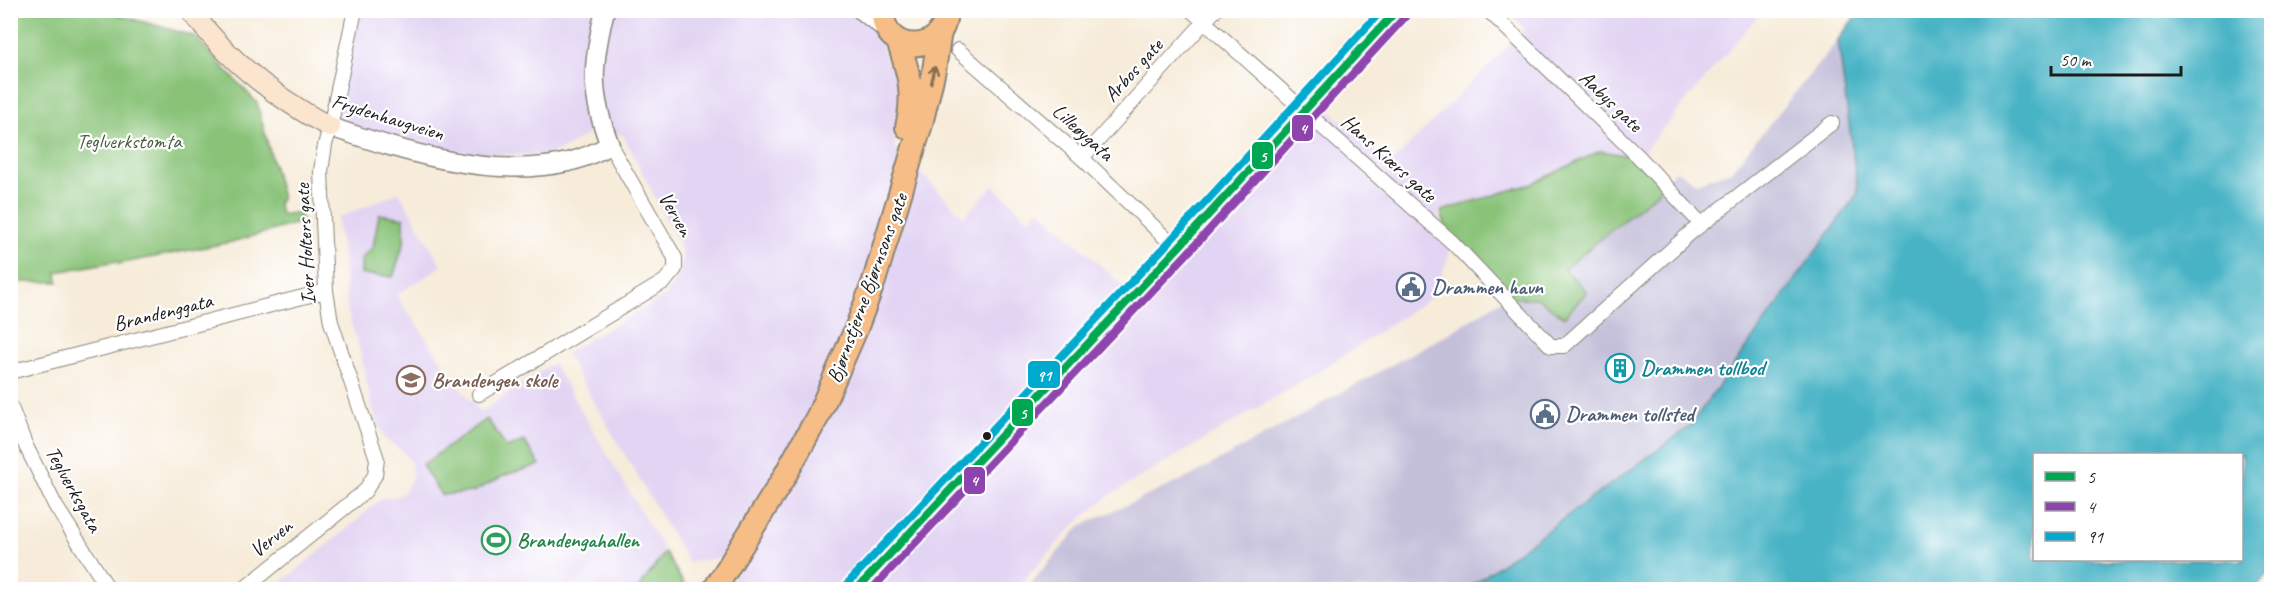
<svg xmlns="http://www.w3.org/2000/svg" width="2282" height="600" font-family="Caveat,sans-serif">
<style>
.built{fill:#e2d4f3}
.industrial{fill:#c5c0da}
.green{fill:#89c378;stroke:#52704a;stroke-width:1.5}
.water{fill:#47b3c5;stroke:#326870;stroke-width:1.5;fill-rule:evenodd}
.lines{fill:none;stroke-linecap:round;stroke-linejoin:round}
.minor-casing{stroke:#8a847b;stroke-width:16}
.tertiary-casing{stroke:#8a847b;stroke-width:21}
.secondary-casing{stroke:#8a847b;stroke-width:22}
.primary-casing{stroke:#8a847b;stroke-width:26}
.minor{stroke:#fff;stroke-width:14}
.tertiary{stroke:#fff;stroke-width:18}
.secondary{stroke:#fbe5cf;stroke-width:20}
.primary{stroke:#f6be86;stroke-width:22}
.bus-1-casing{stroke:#fff;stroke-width:12}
.bus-2-casing{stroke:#fff;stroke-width:12}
.bus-3-casing{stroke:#fff;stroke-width:12}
.bus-1{stroke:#00a651;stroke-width:8}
.bus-2{stroke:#8e44ad;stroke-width:8}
.bus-3{stroke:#00a9ce;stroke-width:8}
.oneway{stroke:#896d51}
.bus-dot{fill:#1c1c1c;stroke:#fff;stroke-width:2}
.labels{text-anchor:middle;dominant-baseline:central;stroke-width:4.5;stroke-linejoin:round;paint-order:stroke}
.street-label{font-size:21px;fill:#1c1c1c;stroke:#fff}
.park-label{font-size:21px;fill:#485f41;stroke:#fff}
.service-label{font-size:21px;font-weight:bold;fill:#4e5e75;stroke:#fff;text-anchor:start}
.culture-label{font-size:21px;font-weight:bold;fill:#0d838f;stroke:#fff;text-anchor:start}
.education-label{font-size:21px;font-weight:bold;fill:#785e54;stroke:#fff;text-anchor:start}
.leisure-label{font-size:21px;font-weight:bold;fill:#27864d;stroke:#fff;text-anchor:start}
.line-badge{stroke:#fff;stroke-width:2}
.badge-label{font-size:16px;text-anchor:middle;font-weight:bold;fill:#fff}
</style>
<rect width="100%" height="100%" fill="#fff"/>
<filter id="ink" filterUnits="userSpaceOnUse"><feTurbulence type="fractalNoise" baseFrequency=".0167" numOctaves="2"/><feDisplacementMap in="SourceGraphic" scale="12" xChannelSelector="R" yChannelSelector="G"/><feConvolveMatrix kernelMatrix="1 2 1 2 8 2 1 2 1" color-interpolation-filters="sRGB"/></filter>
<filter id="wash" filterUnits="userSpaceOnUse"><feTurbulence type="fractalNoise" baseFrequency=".008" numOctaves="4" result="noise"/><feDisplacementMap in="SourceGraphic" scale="24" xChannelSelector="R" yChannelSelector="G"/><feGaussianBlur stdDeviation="1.35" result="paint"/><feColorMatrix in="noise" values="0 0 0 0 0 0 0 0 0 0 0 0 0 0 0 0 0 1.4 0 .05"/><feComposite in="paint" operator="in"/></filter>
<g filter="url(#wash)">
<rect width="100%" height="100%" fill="#f7ecda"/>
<!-- built -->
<g class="built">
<path d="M355,11H894L881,48L893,71L900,95L894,146L964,217L993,185L1029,220L1039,209L1133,295L1321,103L1390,164L1525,29L1507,11H1762L1639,157L1600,151L1531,184L1439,210V237L1453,243L1435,295L1320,371L1112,494L1077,522L1016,589H721L747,555L688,562L565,353L666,295L680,272L682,257L680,246L623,135L597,129L559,151L540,155L469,153L401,138L330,127Z"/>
<path d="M399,192L442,266L396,295L465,394L481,412L553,363L665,552L638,589L272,590L352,525L378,501L384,498L399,496L404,492L412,478L411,462L403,452L384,438L373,411L359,348L349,316L345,294L344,262L338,229V218Z"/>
</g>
<!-- industrial -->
<path class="industrial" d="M1838,40L1858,193L1689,427L1467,589L1025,590L1080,526L1189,477L1451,332L1505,298H1537L1564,269L1658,192L1661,182L1676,171L1696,183L1731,171Z"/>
<!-- green -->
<g class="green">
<path d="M11,10L104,11L194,36L257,103L282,198L278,202L281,215L299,212L302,222L232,242L118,264L117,261L57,272L58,282H11Z"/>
<path d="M1600,151L1639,157L1661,182L1658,192L1564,269L1587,292L1564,317L1537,298H1505L1448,236L1441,211L1531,184Z"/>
<path d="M379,214L404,218V243L393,277L361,274V258L373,247Z"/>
<path d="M487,419L507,448L524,441L540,465L505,475L473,492L441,495L422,465Z"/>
<path d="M665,552L685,586L682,589H638Z"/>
</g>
<!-- water -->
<path class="water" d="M1859,11H2271L2272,567L2255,589H1467L1689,427L1858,193L1838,40ZM2034,454H2242V560H2034Z"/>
</g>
<g filter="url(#ink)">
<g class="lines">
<!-- minor casing -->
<g class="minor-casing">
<g id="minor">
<path d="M1191,10L1453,243L1551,346H1564L1689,234L1832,123"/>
<path d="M1488,10L1639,157L1701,224"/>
<path d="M958,50L1082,158L1177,249"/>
<path d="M1082,158L1215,10"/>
<path d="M10,372L326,291"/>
<path d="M479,394L665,281L675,269V258L610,145"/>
<path d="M10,405L25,444L55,505L109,590"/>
<path d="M243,590L365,491L375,475L377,459L331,322L326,291L321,171L325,145L330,127L355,10"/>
</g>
</g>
<!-- tertiary casing -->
<g class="tertiary-casing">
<g id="tertiary">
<path d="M861,10L886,29"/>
<path d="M330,127C403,151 490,180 568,162C582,159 597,152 610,145C589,93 592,64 605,10"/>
</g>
</g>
<!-- secondary casing -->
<g class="secondary-casing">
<g id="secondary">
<path d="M190,10C227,59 277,99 330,127"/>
<path d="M856,590L1177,249L1397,10"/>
</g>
</g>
<!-- primary casing -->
<g class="primary-casing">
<g id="primary">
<path d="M883,10C881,58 950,54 945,10"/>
<path d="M898,41C909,73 915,93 907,127"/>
<path d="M714,590L783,479L818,416L856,329L874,281L921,124L934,70L940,31"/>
</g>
</g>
<!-- minor -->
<use href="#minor" class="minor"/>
<!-- tertiary -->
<use href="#tertiary" class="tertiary"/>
<!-- secondary -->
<use href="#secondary" class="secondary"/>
<!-- primary -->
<use href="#primary" class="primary"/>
<!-- bus-1 casing -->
<g class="bus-1-casing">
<path id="bus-1" d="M856,590L1177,249L1397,10"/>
</g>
<!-- bus-2 casing -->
<g class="bus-2-casing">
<path id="bus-2" d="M871,590L1185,256L1405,17"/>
</g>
<!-- bus-3 casing -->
<g class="bus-3-casing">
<path id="bus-3" d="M848,583L1169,242L1382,10"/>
</g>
<!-- bus-1 -->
<use href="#bus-1" class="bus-1"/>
<!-- bus-2 -->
<use href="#bus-2" class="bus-2"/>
<!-- bus-3 -->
<use href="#bus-3" class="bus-3"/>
</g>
<!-- one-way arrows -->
<defs><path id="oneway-shaft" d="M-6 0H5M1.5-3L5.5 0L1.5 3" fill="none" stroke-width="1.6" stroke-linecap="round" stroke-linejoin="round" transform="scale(1.5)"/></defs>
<use class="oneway" href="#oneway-shaft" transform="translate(933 75) rotate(-77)"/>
</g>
<!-- icons -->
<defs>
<g id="civic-ring" transform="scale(1.5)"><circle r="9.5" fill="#fff" stroke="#5c6f8a" stroke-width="1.5"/><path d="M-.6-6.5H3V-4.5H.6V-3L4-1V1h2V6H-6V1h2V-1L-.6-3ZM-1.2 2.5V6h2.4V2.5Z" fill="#5c6f8a"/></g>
<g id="building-ring" transform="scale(1.5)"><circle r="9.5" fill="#fff" stroke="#0f9aa8" stroke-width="1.5"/><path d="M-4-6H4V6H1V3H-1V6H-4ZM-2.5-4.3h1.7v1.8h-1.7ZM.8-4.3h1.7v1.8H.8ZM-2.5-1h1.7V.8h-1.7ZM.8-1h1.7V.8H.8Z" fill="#0f9aa8"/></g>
<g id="school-ring" transform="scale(1.5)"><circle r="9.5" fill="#fff" stroke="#8d6e63" stroke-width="1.5"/><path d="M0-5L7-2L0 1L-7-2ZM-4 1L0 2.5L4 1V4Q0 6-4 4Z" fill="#8d6e63"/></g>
<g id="stadium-ring" transform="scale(1.5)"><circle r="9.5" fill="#fff" stroke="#2e9e5b" stroke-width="1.5"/><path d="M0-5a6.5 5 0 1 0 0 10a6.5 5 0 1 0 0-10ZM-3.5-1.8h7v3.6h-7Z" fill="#2e9e5b"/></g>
</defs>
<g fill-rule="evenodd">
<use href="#civic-ring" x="1411" y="287"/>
<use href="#building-ring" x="1620" y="368"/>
<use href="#school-ring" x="411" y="380"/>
<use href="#civic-ring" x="1545" y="414"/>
<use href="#stadium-ring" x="496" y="540"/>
</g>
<!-- markers -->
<circle class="bus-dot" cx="987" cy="436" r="5"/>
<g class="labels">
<!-- street labels -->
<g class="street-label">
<text transform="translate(1133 70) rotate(-48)">Arbos gate</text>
<text transform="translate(1611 101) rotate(44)">Aabys gate</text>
<text transform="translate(388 117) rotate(17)">Frydenhaugveien</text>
<text transform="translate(1083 132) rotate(42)">Lilleøygata</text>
<text transform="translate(1389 158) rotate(42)">Hans Kiærs gate</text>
<text transform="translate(676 214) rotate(60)">Verven</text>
<text transform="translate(305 244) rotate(-93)">Iver Holters gate</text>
<text transform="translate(867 288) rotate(-70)">Bjørnstjerne Bjørnsons gate</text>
<text transform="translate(163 312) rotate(-14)">Brandenggata</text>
<text transform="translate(74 489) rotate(61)">Teglverksgata</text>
<text transform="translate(271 538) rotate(-39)">Verven</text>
</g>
<!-- park labels -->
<g class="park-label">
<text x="129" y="141">Teglverkstomta</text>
</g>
<!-- service labels -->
<g class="service-label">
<text x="1432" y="287">Drammen havn</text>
<text x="1566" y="414">Drammen tollsted</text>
</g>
<!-- culture labels -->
<g class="culture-label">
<text x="1641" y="368">Drammen tollbod</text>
</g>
<!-- education labels -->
<g class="education-label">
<text x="432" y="380">Brandengen skole</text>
</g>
<!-- leisure labels -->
<g class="leisure-label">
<text x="517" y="540">Brandengahallen</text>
</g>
</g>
<g class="line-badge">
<rect x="1291" y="114" width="23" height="28" rx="6" fill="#8e44ad"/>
<rect x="1251" y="141" width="23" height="29" rx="6" fill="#00a651"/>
<rect x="1027" y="360" width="34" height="29" rx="6" fill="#00a9ce"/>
<rect x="1011" y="398" width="23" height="29" rx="6" fill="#00a651"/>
<rect x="963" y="466" width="23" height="29" rx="6" fill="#8e44ad"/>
</g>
<g class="badge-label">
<text x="1303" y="134">4</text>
<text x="1263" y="162">5</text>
<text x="1044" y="381">91</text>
<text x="1023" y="419">5</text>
<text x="974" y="486">4</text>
</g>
<!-- margin -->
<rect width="2282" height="600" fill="none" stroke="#fff" stroke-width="36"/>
<!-- legend -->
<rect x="2033" y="453" width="210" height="108" fill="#ffffff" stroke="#a4a4a4" stroke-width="1.5"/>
<rect x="2045" y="472" width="30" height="9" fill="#00a651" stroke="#a4a4a4" stroke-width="1.5"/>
<text x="2087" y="483" font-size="18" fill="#1c1c1c">5</text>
<rect x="2045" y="502" width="30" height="9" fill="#8e44ad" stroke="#a4a4a4" stroke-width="1.5"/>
<text x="2087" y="513" font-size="18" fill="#1c1c1c">4</text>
<rect x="2045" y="532" width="30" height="9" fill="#00a9ce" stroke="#a4a4a4" stroke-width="1.5"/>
<text x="2087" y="543" font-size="18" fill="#1c1c1c">91</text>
<!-- scale -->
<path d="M2051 66v9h130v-9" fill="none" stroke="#1c1c1c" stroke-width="3"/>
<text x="2060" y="66" font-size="18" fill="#1c1c1c" stroke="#ffffff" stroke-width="4.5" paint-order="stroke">50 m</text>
</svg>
